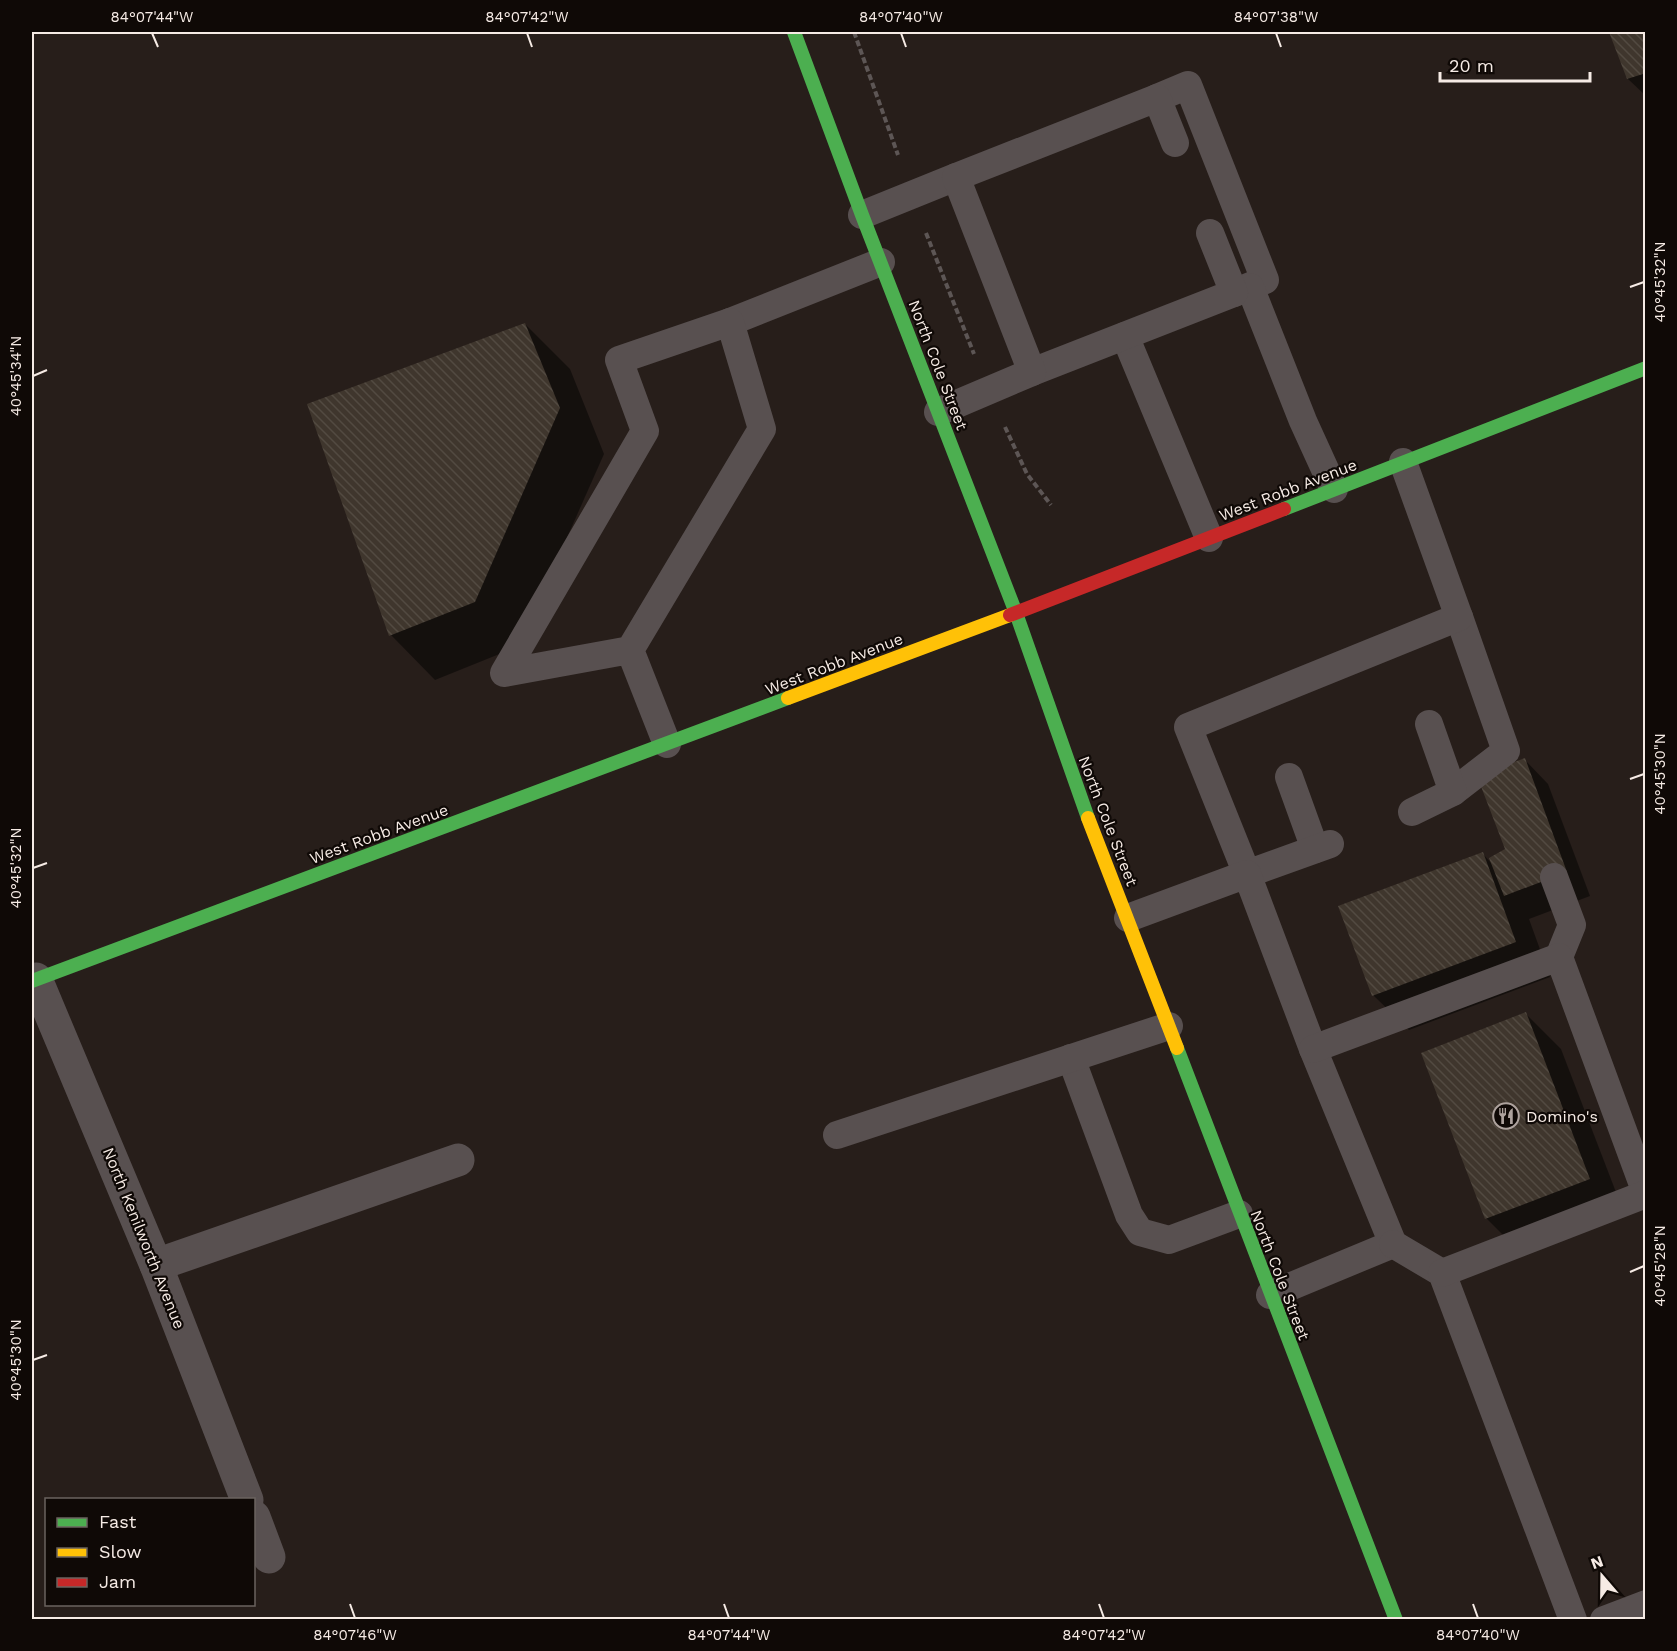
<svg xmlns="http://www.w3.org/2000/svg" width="1677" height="1651" font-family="'Work Sans',sans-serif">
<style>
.shadow{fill:#0007}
.building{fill:url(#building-back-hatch)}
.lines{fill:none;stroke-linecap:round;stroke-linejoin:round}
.path{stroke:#5d5655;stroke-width:4;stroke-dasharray:6 3;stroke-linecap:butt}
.lane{stroke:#585050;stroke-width:28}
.street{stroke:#585050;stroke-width:33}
.fast{stroke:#4caf50;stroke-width:14}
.slow{stroke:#ffc107;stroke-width:14}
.jam{stroke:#c62828;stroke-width:14}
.ticks{fill:none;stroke:#f6ebe5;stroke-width:2}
.labels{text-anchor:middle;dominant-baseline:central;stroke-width:4.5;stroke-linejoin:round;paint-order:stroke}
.street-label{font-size:16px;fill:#f6ebe5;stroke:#0f0906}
.poi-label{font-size:16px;fill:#f6ebe5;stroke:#0f0906;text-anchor:start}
.neatline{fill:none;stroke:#f6ebe5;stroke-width:2}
.ticks-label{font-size:15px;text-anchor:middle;fill:#f6ebe5}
</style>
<defs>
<pattern id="building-back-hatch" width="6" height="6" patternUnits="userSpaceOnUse" patternTransform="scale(1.5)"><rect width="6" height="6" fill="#3f362d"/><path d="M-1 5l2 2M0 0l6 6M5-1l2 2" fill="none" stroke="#524a41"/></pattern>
</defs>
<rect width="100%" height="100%" fill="#271e1a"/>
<!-- shadow -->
<g class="shadow">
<path d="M1610,32H1646V96L1628,79Z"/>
<path d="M525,324L570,369L604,454L519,646L435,680L391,635L309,405Z"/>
<path d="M1525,760L1548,784L1590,896L1529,919L1550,977L1409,1030L1374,996L1340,907L1483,854L1493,865L1507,850Z"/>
<path d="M1526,1014L1561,1049L1624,1213L1521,1253L1487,1219L1423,1054Z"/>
</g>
<!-- building -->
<g class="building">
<path d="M1609,32H1646V73L1627,79Z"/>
<path d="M525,323L560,408L475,602L389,636L307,404Z"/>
<path d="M1525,758L1567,872L1504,896L1489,858L1505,849L1477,776Z"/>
<path d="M1483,852L1516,942L1372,996L1338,906Z"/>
<path d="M1526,1012L1590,1179L1485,1219L1421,1053Z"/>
</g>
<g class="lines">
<!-- path -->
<g class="path">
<path d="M854,32L898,155"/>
<path d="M926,233L974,354"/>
<path d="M1005,427L1027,474L1051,505"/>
</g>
<!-- lane -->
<g class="lane">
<path d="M1157,98L1188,85L1265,280L1234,293"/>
<path d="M862,215L956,177"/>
<path d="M1250,287L1303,421L1334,489"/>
<path d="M730,322L881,262"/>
<path d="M1125,336L1209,538"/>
<path d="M1032,372L1234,293L1210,233"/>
<path d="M938,412L1032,372L956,177L1157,98L1175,143"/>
<path d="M630,650L762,429L730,322L619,360L645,431L504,673L630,650L667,744"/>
<path d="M1289,777L1315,849"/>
<path d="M1453,792L1506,751L1459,617"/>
<path d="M1412,812L1453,792L1429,724"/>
<path d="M1330,844L1247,874L1188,727L1459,617L1403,462"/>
<path d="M1554,877L1572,925L1559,957"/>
<path d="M1128,918L1247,874L1313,1049L1393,1244L1270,1295"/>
<path d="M1313,1049L1559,957L1646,1193"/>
<path d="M1071,1058L1129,1215L1140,1232L1169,1240L1239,1214"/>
<path d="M837,1135L1169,1026"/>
<path d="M1393,1244L1442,1273L1573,1620"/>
<path d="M1442,1273L1646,1194"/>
<path d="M1604,1620L1646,1604"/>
</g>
<!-- street -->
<g class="street">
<path d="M36,979L156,1265L247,1500"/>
<path d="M156,1265L458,1160"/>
<path d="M254,1517L269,1557"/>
</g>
<!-- fast -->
<g class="fast">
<path d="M794,32L862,215L1016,613L1088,818"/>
<path d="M1284,509L1646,368"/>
<path d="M32,981L788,698"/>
<path d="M1177,1048L1396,1620"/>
</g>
<!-- slow -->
<g class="slow">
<path d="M788,698L1010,615"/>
<path d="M1088,818L1177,1048"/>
</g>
<!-- jam -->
<path class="jam" d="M1010,615L1284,509"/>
</g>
<!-- ticks -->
<path class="ticks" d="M152,33L158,47M527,33L532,47M901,33L906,47M1276,33L1281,47M1630,287L1644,282M33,376L47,370M1630,779L1644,774M33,868L47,863M1630,1272L1644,1266M33,1360L47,1355M350,1604L355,1618M724,1604L729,1618M1099,1604L1104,1618M1473,1604L1478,1618"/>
<!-- icons -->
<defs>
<g id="restaurant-ring" transform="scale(1.35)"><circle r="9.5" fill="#0f0906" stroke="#aea39e" stroke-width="1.5"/><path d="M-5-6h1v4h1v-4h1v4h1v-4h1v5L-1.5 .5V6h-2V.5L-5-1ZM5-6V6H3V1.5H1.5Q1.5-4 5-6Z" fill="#aea39e"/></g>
</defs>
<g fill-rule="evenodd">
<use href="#restaurant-ring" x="1506" y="1116"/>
</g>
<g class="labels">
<!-- street labels -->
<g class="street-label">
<text transform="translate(938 365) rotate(69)">North Cole Street</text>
<text transform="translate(1288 490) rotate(-21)">West Robb Avenue</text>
<text transform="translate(834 664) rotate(-21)">West Robb Avenue</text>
<text transform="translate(1108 821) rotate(69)">North Cole Street</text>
<text transform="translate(379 834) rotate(-20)">West Robb Avenue</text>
<text transform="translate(144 1238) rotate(68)">North Kenilworth Avenue</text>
<text transform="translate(1280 1275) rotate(69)">North Cole Street</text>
</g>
<!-- poi labels -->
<g class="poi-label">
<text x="1526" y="1116">Domino's</text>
</g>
</g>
<!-- border -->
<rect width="1677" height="1651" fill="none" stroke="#0f0906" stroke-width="66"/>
<!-- legend -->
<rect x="45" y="1498" width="210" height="108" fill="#0f0906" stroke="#6b635f" stroke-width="1.5"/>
<rect x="57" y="1518" width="30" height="9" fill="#4caf50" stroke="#6b635f" stroke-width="1.5"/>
<text x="99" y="1528" font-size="18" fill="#f6ebe5">Fast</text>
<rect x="57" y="1548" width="30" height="9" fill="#ffc107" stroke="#6b635f" stroke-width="1.5"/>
<text x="99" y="1558" font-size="18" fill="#f6ebe5">Slow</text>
<rect x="57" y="1578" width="30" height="9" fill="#c62828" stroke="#6b635f" stroke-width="1.5"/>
<text x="99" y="1588" font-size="18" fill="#f6ebe5">Jam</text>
<!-- north arrow -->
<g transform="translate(1602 1576) rotate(340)" stroke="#0f0906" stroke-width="4.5" paint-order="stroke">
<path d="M0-4.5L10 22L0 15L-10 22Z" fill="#f6ebe5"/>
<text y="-9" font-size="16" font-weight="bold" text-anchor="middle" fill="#f6ebe5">N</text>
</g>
<!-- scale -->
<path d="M1440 72v9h150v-9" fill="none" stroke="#f6ebe5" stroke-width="3"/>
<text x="1449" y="72" font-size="18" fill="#f6ebe5" stroke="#0f0906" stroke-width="4.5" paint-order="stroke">20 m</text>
<rect x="33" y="33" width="1611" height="1585" class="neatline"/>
<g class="ticks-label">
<text x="152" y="22">84°07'44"W</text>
<text x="527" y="22">84°07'42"W</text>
<text x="901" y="22">84°07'40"W</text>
<text x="1276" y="22">84°07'38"W</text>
<text transform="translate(1660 282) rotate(-90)" y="5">40°45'32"N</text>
<text transform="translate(16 376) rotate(-90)" y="5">40°45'34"N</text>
<text transform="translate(1660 774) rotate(-90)" y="5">40°45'30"N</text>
<text transform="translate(16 868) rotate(-90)" y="5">40°45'32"N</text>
<text transform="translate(1660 1266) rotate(-90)" y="5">40°45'28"N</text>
<text transform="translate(16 1360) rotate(-90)" y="5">40°45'30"N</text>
<text x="355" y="1640">84°07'46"W</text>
<text x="729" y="1640">84°07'44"W</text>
<text x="1104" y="1640">84°07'42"W</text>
<text x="1478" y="1640">84°07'40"W</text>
</g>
</svg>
